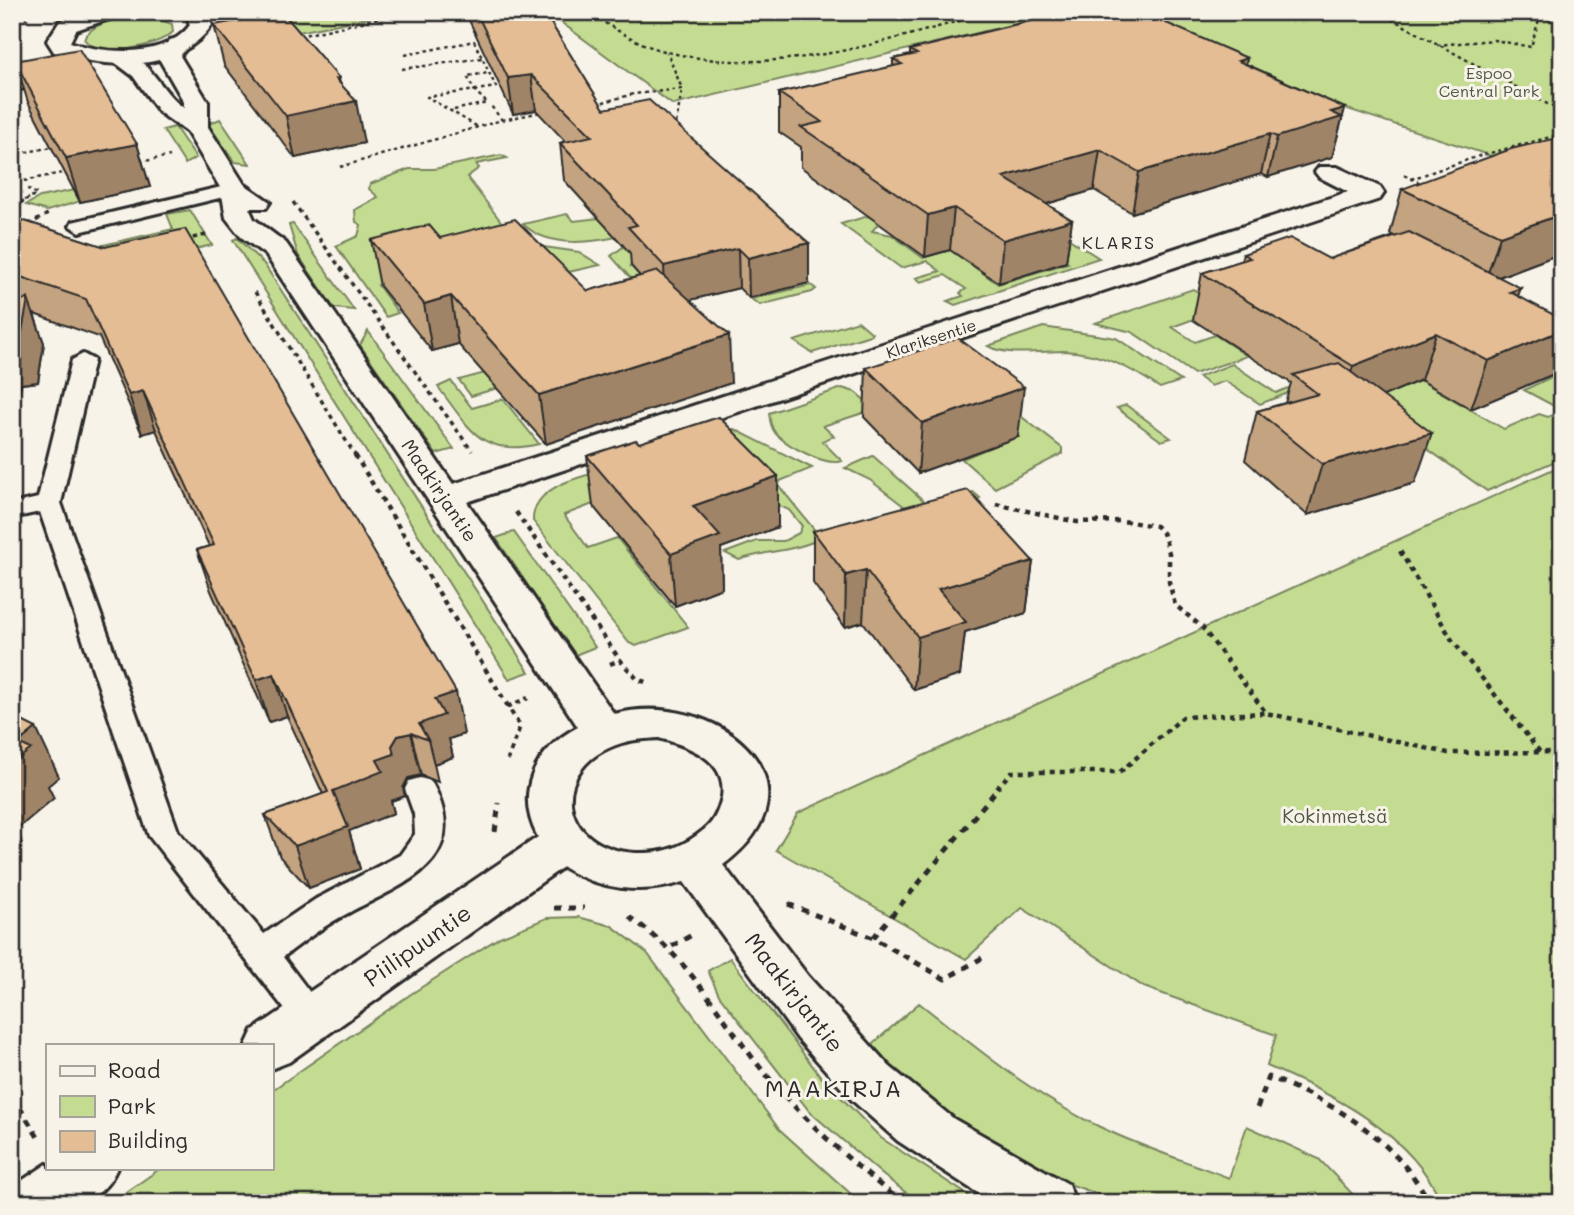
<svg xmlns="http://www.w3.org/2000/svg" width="1574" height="1215" font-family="Mali,sans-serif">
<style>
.green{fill:#c4dc92;stroke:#78845e;stroke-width:2}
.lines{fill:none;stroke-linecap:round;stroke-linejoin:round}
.lane-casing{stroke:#2b2b2b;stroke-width:6}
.street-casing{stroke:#2b2b2b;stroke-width:6}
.secondary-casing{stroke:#2b2b2b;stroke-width:6}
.path-far3{stroke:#2b2b2b;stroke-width:2.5;stroke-dasharray:3.5 3.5;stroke-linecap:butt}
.path-far2{stroke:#2b2b2b;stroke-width:3.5;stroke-dasharray:4.5 4.5;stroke-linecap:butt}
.path-far1{stroke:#2b2b2b;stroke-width:4.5;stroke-dasharray:5 5;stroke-linecap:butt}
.path{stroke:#2b2b2b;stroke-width:5;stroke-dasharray:7 7;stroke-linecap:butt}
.lane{fill:#f7f3e8;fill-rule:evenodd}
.street{fill:#f7f3e8;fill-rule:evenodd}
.secondary{fill:#f7f3e8;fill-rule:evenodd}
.wall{fill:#c4a380;stroke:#2b2b2b;stroke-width:2}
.shaded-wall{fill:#a08468;stroke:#2b2b2b;stroke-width:2}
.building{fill:#e4bd95;stroke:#2b2b2b;stroke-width:2}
.labels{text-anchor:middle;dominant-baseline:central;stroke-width:6;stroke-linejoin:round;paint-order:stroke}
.far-park-label{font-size:16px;fill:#515745;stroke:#f7f3e8}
.far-street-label{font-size:16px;fill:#2b2b2b;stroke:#f7f3e8}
.far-neighbourhood-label{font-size:18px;letter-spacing:2px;fill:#2b2b2b;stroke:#f7f3e8}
.street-label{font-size:19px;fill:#2b2b2b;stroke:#f7f3e8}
.park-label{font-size:19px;fill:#515745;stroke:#f7f3e8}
.near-street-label{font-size:23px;fill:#2b2b2b;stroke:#f7f3e8}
.near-neighbourhood-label{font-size:24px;letter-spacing:2px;fill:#2b2b2b;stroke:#f7f3e8}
</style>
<rect width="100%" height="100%" fill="#f7f3e8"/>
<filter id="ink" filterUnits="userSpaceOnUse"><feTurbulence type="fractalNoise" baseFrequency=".0143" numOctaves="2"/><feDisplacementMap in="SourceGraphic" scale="14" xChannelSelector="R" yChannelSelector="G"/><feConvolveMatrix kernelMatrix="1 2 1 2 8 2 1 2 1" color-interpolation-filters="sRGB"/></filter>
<g filter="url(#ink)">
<!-- green -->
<g class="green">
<path d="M250,12H397L274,37L239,27Z"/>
<path d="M547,12H1562V150L1519,165L1057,14L673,105Z"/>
<path d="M155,18L172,24L173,32C157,47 99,60 84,39C95,17 133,18 155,18Z"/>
<path d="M220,119L250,164L235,162L208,124Z"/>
<path d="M175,127L196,158L185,164L163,130Z"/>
<path d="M501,155L507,158L476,164L479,168L467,177L506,228L440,269L378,285L398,313L386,317L336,246L358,236L361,225L356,222L355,210L378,197L369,189L370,184L409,169H434Z"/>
<path d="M982,184L1099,258L955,305L947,301L963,296L960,293L966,289L945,275L921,282L916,278L940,271L927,261L901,268L841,224L868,216L879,223L872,231L892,235L923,258L950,250L998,284L1068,263L960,191Z"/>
<path d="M74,190L81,201L47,211L26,205L40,197Z"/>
<path d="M190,210L212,245L12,292V266L173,229L167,214Z"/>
<path d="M567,214L574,221L599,218L627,235C594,242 550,250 523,224Z"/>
<path d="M723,219L701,249L631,266L670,310L664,316L611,256L623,247Z"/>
<path d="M293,224L354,310L334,308L298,255L289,225Z"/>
<path d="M237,238L264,264L529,672L509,679L233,240Z"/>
<path d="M544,247L579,252L600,265L541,278L526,254Z"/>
<path d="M811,285L816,289L812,292L760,305L751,299Z"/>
<path d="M1193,289L1224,308L1172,327L1195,342L1215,335L1247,356L1194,374L1132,332L1095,323Z"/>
<path d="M1477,316L1562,362V458L1487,491L1358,400L1421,381L1504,429L1539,414L1548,417L1558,412L1556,407L1524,390L1560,373L1497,339Z"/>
<path d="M858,321L872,333L870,335L812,353L794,341Z"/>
<path d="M1043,327L1116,338L1181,381L1160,388C1130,367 1101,353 1064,351C1041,351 1008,357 988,346Z"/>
<path d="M368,331L454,449L436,454L360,345Z"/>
<path d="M947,359L1062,448V454L995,488L962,459L1017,436Z"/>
<path d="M1232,364L1276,393L1288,388L1293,391L1260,404L1225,381L1211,386L1198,377Z"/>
<path d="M561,369L471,396L459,380L485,373Z"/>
<path d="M451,381L472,408L503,399L539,444C480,458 470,428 438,387Z"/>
<path d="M842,388L855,392L875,409L823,426L834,436L822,441L842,461C826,467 788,446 776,434C771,428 770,421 769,413Z"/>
<path d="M1126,405L1171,438L1161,441L1117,408Z"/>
<path d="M734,429L812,468L780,481L779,486L821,538C795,552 766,550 739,560L725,553L757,541H784L799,533L802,526L789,510L778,505V518L726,430Z"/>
<path d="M873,456L931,507L973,492L980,498L971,502L910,511L870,480L845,468Z"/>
<path d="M1562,465V1203H1442C1412,1134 1333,1094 1267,1066L1276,1035L1144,987L1022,908L966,959L776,850L798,813Z"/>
<path d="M616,467L633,489L564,515L588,548L617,538L688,627L636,646L629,643L533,521C532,483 588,476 616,467Z"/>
<path d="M514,532L595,647L575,655L496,538Z"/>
<path d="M578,917L612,926L647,953L779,1129L861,1203H111L161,1168H271V1091L411,994L500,937L547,918Z"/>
<path d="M730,958L822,1078L881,1138L980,1203H920L884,1176L810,1112L719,995L708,971Z"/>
<path d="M919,1003C976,1047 1033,1096 1100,1127C1141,1147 1186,1161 1229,1178L1247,1126L1319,1159L1361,1203H1123L1055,1179L945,1119L867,1049Z"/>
</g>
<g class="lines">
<!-- lane casing -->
<g class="lane-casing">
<g id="lane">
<path d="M234,184L243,189L240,193L79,232L70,226L72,222Z"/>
<path d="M83,354L94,360L61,503L178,831L264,934L316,899L400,855L415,834L414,814L405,789L409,781L420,778L431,781C474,859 408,882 350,912C326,924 304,941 283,957L330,1019L325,1030L313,1034L301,1030L149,836L40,512L12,518V504L38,498L72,360Z"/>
</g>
</g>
<!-- street casing -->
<g class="street-casing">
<g id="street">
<path d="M178,38L189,45L180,56L208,102V127L244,184L270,202L266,208H249L254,219L286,243L453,484L1348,192L1319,177L1315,172L1319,167H1337L1380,187L1384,193L1380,199L467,502L614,714C716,688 833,783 723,865L808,976L889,1066L954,1119L1068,1184L1076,1203H993L898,1141L852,1100L798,1039L684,882C643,895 600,890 563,867L289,1062L271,1069V1045H246L253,1030L538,837C514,793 535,749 578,727L266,255L241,237L226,218L221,189L187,132L159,112L133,76L109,58L120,51C152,59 159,91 184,108V102L157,55L170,40ZM659,738C688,746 728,759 722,797C719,809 715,821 705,829C683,847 664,854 636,853C558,849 546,766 622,743C634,739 647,739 659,738Z"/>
<path d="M70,58L81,65L78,70L12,92V77Z"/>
<path d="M47,1164V1168H117C96,1215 56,1203 12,1203L17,1184Z"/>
</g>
</g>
<!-- secondary casing -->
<g class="secondary-casing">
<path id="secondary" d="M89,12H121L118,16L76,30L70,42C105,54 165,59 190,25L188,19L192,15H206L212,25C178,74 105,69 54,52L47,41L60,21Z"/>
</g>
<!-- path-far3 -->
<g class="path-far3">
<path d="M587,12C611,26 636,44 664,51C773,80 886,41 991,12"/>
<path d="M1379,12L1562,112"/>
<path d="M12,13L31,21"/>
<path d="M234,18L243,12"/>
<path d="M299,36L407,12"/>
<path d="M1437,45L1494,40L1531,47L1539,19H1562"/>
<path d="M405,55L474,41L496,87L427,97L478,127"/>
<path d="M402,69L482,58"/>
<path d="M596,104L634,94L682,89L667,52"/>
<path d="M454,110L487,103L474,90L467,76L488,73"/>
<path d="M502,120L542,112"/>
<path d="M675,130L682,89"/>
<path d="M12,155L52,147"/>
<path d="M140,162L170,156"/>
<path d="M340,167L502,120L491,106"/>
<path d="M1404,175L1425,185"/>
<path d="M1411,179L1479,156L1562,134"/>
<path d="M24,181L66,172"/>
<path d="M25,200L37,194L26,188"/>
</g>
<!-- path-far2 -->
<g class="path-far2">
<path d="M293,202L472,451"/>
<path d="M12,207L29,198"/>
<path d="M28,225L48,214"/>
<path d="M184,240L206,235"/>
<path d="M255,292L356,457"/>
</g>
<!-- path-far1 -->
<g class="path-far1">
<path d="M355,455L520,726L508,760"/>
<path d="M996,504L1077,522L1123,521L1156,526L1164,535L1169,553V582L1175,605L1202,627L1266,713L1448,753L1562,752"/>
<path d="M516,512L620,660"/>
<path d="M1400,551L1452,640L1540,752"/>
<path d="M610,664L620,660L637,679L648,683"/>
<path d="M507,707L528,698"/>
<path d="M997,788L1011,772H1120L1183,717L1265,713"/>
</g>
<!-- path -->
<g class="path">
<path d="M495,832L499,803"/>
<path d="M788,904L873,938L945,979L982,958"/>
<path d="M554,908H584"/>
<path d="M629,917C687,955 717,1013 759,1066C801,1118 850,1162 903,1203"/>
<path d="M873,938L999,787"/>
<path d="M672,946L692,935"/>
<path d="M12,1095L41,1142"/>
<path d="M1257,1108L1269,1077C1336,1104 1394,1138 1430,1203"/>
</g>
<!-- lane -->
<use href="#lane" class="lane"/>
<!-- street -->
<use href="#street" class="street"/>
<!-- secondary -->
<use href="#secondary" class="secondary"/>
</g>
<!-- wall -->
<g class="wall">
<path d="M467,12H544L604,109L809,283L749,298L739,288L690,300L731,383L546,444L458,344L432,351L380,286L371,240L440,238L588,291L640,276L631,266L630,253L564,180L560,143L565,141L536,110L513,114L468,18Z"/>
<path d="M1039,14L1247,58L1246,64L1345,108L1332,157L1268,177L1261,174L1132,213L1094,190L1046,204L1072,220L1066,262L999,283L950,250L925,257L801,167V147L779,132V93L893,67V59L910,55V50L1039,19Z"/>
<path d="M214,25L341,84L364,143L295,158L224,65Z"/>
<path d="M15,61L137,144L150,187L80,202L28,102Z"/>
<path d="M1402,189L1562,253L1499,277L1518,296L1556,373L1471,409L1421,380L1383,396L1415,483L1307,515L1245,460L1257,411L1285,403L1291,383L1193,320L1202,273L1241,261L1243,254L1329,259L1394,236L1390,234Z"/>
<path d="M12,217L105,247L464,734L449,739L453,757L434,764L438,782L421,775L408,778L403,788L405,796L391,801L394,813L349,831L360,869L309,888L280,857L265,815L323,794L287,716L269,722L211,591L197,550L209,546L156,430L142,434L99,337L34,314L44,343L38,382L21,384L19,393L12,394Z"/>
<path d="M866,368L1018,437L918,473L864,417Z"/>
<path d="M639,443L778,476V527L721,548L722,588L675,606L593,506L587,456Z"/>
<path d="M813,531L1033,561L1026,613L965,632L960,675L914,690L863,622L845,627L813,583Z"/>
</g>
<!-- shaded-wall -->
<g class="shaded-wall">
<path d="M1247,58L1239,95L1238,61Z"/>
<path d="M531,75L536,110L513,114L508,78Z"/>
<path d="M339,78L344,104L356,101L364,143L295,158L286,116L336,79Z"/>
<path d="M1345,108L1332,157L1268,177L1277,137L1331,112Z"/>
<path d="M1270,134L1261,174L1132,213L1139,172Z"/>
<path d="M137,144L150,187L80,202L66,158Z"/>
<path d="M1100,150L1094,190L999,218L1003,177Z"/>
<path d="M954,208L950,250L925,257L928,215Z"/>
<path d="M1562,214V253L1485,282L1500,236Z"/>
<path d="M1072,220L1066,262L999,283L1003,240Z"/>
<path d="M809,243V283L749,298L748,258Z"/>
<path d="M738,248L739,288L666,306L664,266Z"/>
<path d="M1521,288L1504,334L1510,292Z"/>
<path d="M451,296L458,344L432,351L424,304Z"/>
<path d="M28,299L44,343L38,382L21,384L19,393L12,394V339Z"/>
<path d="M1562,330V357L1556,373L1471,409L1488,361Z"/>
<path d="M1436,333L1421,380L1339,415L1353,366Z"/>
<path d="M729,335L731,383L546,444L539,395Z"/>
<path d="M1024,387L1018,437L918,473L922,423Z"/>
<path d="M143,391L156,430L142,434L129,395Z"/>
<path d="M1432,433L1415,483L1307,515L1322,464Z"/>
<path d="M778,476V527L721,548L722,588L675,606L671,554L693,506Z"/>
<path d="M1033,561L1026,613L965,632L960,675L914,690L918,637L938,589Z"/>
<path d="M866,570L863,622L845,627L846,575Z"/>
<path d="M274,674L287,716L269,722L256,680Z"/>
<path d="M456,692L464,734L449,739L453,757L434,764L428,740L419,724L435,699Z"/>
<path d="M36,728L59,777L48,786L54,798L16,830L22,842L12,850V764L18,743Z"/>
<path d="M411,733L421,775L408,778L403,788L405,796L391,801L394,813L349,831L360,869L309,888L295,846L333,791L377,760L392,746L398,736Z"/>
</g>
<!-- building -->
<g class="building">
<path d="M476,12H544L604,109L649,100L809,243L748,258L738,248L664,266L628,227L637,225L560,143L592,136L531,75L508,78Z"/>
<path d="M1045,12H1141L1247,58L1238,61L1345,108L1331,112L1342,117L1277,137L1270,134L1139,172L1100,150L1003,177L1072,220L1003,240L954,208L928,215L801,127L822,122L779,93L902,64L893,59L917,54L910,50L1047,17L1039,14Z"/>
<path d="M283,13L339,78L336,79L356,101L286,116L214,25Z"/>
<path d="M79,49L137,144L66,158L15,61Z"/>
<path d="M1562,137V214L1500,236L1402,189L1511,149Z"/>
<path d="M12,217L105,247L185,229L456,692L435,699L444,715L419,724L428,740L411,733L398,736L392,746L394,754L377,760L383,771L333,791L348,827L295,846L265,815L328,792L274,674L256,680L197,550L214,545L143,391L129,395L86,299L12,274Z"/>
<path d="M515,219L588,291L658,271L729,335L539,395L451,296L424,304L371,240L429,225L440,238Z"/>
<path d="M1409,232L1521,288L1510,292L1562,319V330L1488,361L1436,333L1353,366L1202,273L1250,258L1243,254L1290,238L1329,259Z"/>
<path d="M28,299L21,337L12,339V301Z"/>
<path d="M958,338L1024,387L922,423L866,368Z"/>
<path d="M1339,363L1432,433L1322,464L1257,411L1318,394L1293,375Z"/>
<path d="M719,417L778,476L693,506L720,536L671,554L587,456L636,440L639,443Z"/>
<path d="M968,490L1033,561L938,589L966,622L918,637L866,570L846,575L813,531Z"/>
<path d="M12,716L36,728L18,743L31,749L12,764Z"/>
</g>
</g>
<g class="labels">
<!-- far-park labels -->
<g class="far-park-label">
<text x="1489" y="72">Espoo<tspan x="1489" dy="18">Central Park</tspan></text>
</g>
<!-- far-street labels -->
<g class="far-street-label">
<text transform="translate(931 338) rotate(-18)">Klariksentie</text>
</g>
<!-- far-neighbourhood labels -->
<g class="far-neighbourhood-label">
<text x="1119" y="242">KLARIS</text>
</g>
<!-- street labels -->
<g class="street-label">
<text transform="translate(440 490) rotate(56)">Maakirjantie</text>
</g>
<!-- park labels -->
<g class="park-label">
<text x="1335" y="815">Kokinmetsä</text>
</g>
<!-- near-street labels -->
<g class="near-street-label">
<text transform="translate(417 945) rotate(-35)">Piilipuuntie</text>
<text transform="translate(795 992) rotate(52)">Maakirjantie</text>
</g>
<!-- near-neighbourhood labels -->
<g class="near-neighbourhood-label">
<text x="834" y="1087">MAAKIRJA</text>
</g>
</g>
<!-- margin -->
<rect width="1574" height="1215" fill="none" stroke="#f7f3e8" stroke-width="42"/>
<rect x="21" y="21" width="1532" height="1173" fill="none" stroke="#2b2b2b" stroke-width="2.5" filter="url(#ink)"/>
<!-- legend -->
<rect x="46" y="1044" width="228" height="126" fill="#f7f3e8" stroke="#a5a39c" stroke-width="2"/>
<rect x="60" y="1066" width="35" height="10" fill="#f7f3e8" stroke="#a5a39c" stroke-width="2"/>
<text x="108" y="1078" font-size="21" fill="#2b2b2b">Road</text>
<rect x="60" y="1096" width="35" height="21" fill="#c4dc92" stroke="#a5a39c" stroke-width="2"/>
<text x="108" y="1114" font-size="21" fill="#2b2b2b">Park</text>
<rect x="60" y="1131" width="35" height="21" fill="#e4bd95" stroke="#a5a39c" stroke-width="2"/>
<text x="108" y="1148" font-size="21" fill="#2b2b2b">Building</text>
</svg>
